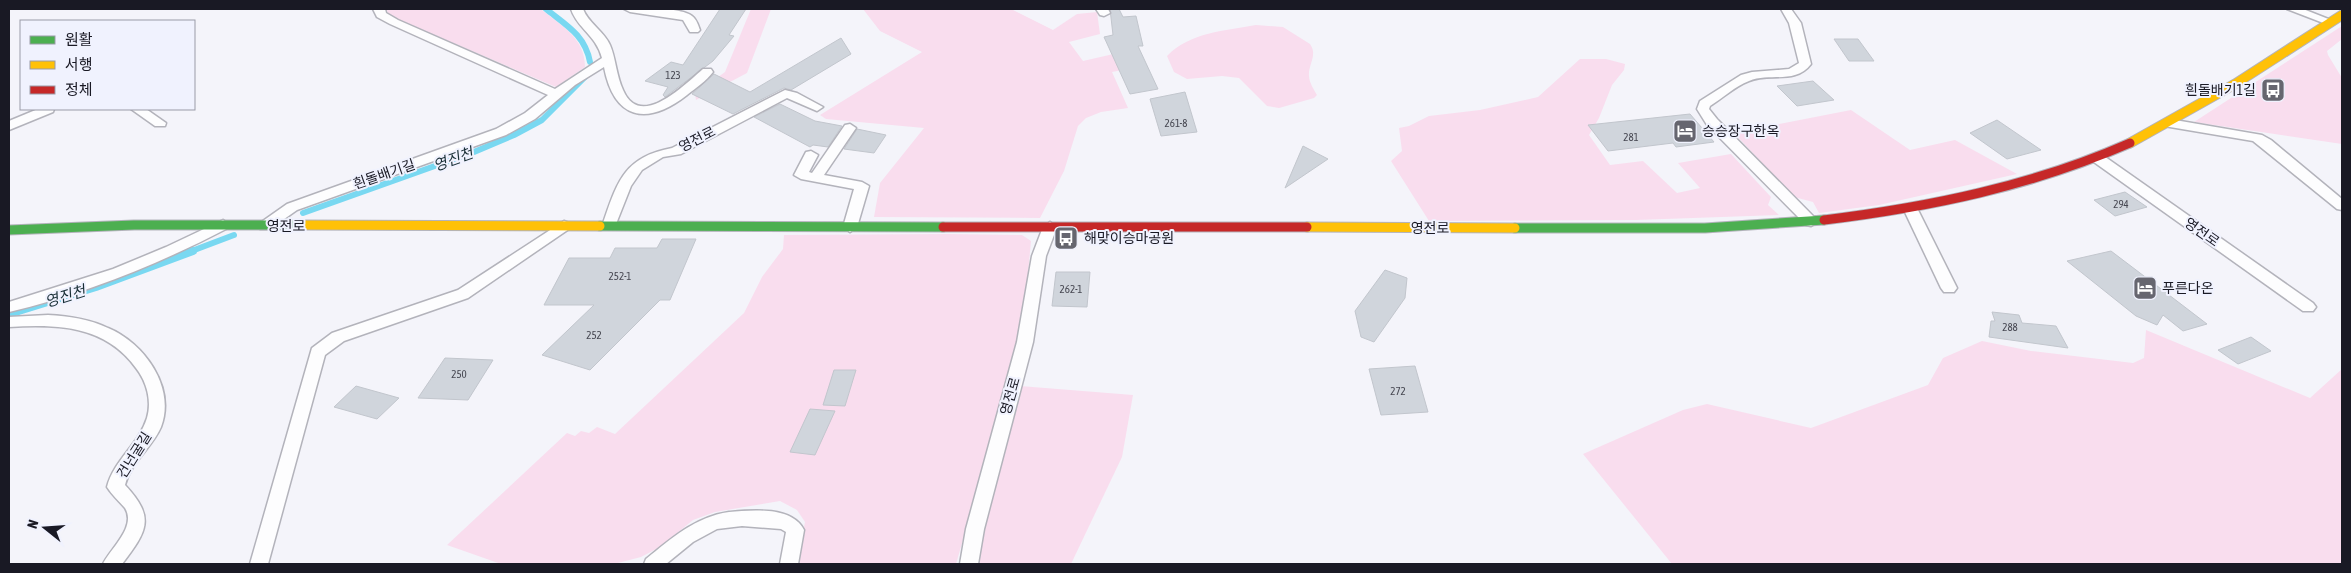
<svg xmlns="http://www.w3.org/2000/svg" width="2351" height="573" font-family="'Asap Condensed','Noto Sans KR',sans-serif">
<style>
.green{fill:#f9ddee}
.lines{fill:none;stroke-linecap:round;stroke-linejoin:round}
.stream-far1{stroke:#79d8f1;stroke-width:6}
.stream{stroke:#79d8f1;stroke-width:8}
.building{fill:#d0d5dc;stroke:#c2c6cd}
.lane-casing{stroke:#b3b3bb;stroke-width:3}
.fast-casing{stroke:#b3b3bb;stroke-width:11}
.slow-casing{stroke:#b3b3bb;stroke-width:11}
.jam-casing{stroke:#b3b3bb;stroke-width:11}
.lane{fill:#fdfdfe;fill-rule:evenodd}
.fast{stroke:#4caf50;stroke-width:9}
.slow{stroke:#ffc107;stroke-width:9}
.jam{stroke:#c62828;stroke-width:9}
.labels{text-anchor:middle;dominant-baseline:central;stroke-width:4;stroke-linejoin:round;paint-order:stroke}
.number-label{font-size:11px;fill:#474852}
.poi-label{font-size:14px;fill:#191924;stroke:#f0f2fe;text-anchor:start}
.street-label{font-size:14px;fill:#191924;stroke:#f0f2fe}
.water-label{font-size:15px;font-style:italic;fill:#182e35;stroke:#f0f2fe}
</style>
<rect width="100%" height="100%" fill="#f4f4fa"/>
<!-- green -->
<g class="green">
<path d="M386,9H541C562,26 585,38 585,67L556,87L395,18L388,13Z"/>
<path d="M751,9H771L747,73L696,100L695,94L725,72Z"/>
<path d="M863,9H1011L1053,30L1077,14L1097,12L1100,34L1069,42L1083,61L1118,53L1143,66L1112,72L1128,108L1101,112L1086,118L1078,126L1064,171L1040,218L874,217L880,183L924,128L826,119L820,115L922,52L880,31Z"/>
<path d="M1256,25L1283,27L1310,44C1318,55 1308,65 1309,76C1309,82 1314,90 1317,95L1314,98L1279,108L1267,106L1239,78L1222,76L1187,79L1174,72L1167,56C1190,32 1225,31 1256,25Z"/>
<path d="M2342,26V39L2327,51L2328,55L2342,78V144L2194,122Z"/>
<path d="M1580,59H1606L1625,64L1624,70L1612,85L1599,118L1589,135L1610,165L1643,161L1677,193L1700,188L1678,163L1731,154L1771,197L1768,205L1779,215L1636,220L1429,221L1391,161L1402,151L1399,128L1409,126L1429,116L1480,110L1538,97Z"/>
<path d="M1851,110L1910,150L1955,140L2017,174L1879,205L1819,213L1813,202L1794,197L1734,133Z"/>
<path d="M947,234L1022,235L1031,241L1024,317L1005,393L956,564H797L805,522L797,510L780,501L715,512L693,520L660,547L641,557L614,564H501L447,545L567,433L575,436L581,431L589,433L597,427L615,434L744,313L762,277L783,249L784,235Z"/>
<path d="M2146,330L2310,398L2342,369V564H1672L1583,454L1683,410L1707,404L1811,428L1928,385L1943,358L1982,341L2031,351L2133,363L2144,358Z"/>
<path d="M1020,386L1133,395L1122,457L1071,564H978V556Z"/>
</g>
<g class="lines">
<!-- stream-far1 -->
<g class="stream-far1">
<path d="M546,9C566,25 585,35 590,62"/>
<path d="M303,213L474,152L514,135L542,120L586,76"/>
<path d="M189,252L234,235"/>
</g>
<!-- stream -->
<path class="stream" d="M9,314L96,287L193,251"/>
</g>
<!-- building -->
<g class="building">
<path d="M720,9H746L729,35L734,36L713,61L665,97L663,95L668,87L645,81L671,62L683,65Z"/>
<path d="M1110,9H1119L1123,17L1136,16L1143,46H1138L1158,89L1130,94L1104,37L1113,35Z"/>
<path d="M841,38L851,54L791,90L784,88L733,114L692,94L714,74L750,92Z"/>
<path d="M1834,39H1858L1874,61H1849Z"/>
<path d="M1813,81L1834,100L1797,106L1777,86Z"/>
<path d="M1185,92L1197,132L1161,136L1150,99Z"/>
<path d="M780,104L815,121L842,126L828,147L813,145L810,147L754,117Z"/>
<path d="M1690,114L1714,142L1676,147L1673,143L1608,151L1588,125Z"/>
<path d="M1997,120L2041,150L2007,159L1970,133Z"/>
<path d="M857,129L886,135L874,153L844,149Z"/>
<path d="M1303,146L1328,159L1285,188Z"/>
<path d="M2125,192L2147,207L2115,216L2094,200Z"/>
<path d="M662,239H696L670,300H660L590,370L542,355L594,305H544L569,258H610L615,248H657Z"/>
<path d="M2111,251L2173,298L2207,324L2183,331L2163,315L2157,325L2136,316L2067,261Z"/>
<path d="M1385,270L1407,278L1405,298L1374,342L1361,337L1355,311Z"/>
<path d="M1056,272H1090L1087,307L1052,306Z"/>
<path d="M1992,312L2019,315L2022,323L2056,326L2068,348L1989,337L1991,321H1995Z"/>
<path d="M2251,337L2271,351L2238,364L2218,350Z"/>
<path d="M445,358L493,360L468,400L418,398Z"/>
<path d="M1415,366L1428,412L1381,415L1369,369Z"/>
<path d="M834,370H856L845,406L823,405Z"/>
<path d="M356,386L399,398L377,419L334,407Z"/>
<path d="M810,409L835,411L815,455L790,452Z"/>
</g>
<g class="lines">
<!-- lane casing -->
<g class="lane-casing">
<g id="lane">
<path d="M373,9H385L386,13L398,20L555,89L602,58C596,35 577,28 571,9H583C588,23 604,31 610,45C616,59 616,75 623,90C640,130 683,86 703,69H711L713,72C706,81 696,88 687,95C646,127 614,119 604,67L575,85L535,119L506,135L297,210L270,229H260L258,226L260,223L287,204L496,129L525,113L548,95L390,24L377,17Z"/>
<path d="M624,9C640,8 680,7 692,16C697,20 698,25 700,30L698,32H690L683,20L630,12Z"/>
<path d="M1096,9H1108L1110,13L1104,16L1100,15Z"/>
<path d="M1781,9H1791L1801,23L1811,64C1795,85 1770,72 1749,81C1735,86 1723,98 1710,106L1709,109L1717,119L1816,219L1818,222L1811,226L1806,225L1707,125L1697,109L1700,101L1741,75L1752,72L1789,69L1799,63L1789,23Z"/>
<path d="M2287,9H2303L2336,22L2330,25L2326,24Z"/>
<path d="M785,90L797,93L823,107L817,111L787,98L681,154L663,157L642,170L631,186L614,229H604L602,226C617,183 623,157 672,148Z"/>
<path d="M38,109H54L53,112L9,130V121Z"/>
<path d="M131,109H146L166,123L165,126H155Z"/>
<path d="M2169,119L2262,135L2271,140L2342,199V210L2337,209L2253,141L2164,126L2163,123Z"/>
<path d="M850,124L856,128L824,175L862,182L869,186L857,227L850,232L843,227L854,189L801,179L794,175L806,152L811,151L818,155L809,172L812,173L845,125Z"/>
<path d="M2096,153L2101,154L2313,303L2316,307L2313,311H2303L2091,160L2089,157Z"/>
<path d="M1910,204L1917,208L1957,288L1954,292H1944L1941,288L1903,208Z"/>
<path d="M223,220L230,225L228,228C159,264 85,294 9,312V302L113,269L166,247Z"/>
<path d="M564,221L569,223L571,226L569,229L468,298L344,341L325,355L268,564H250L312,348L332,333L458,290Z"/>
<path d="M1050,222L1057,227L1046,256L1033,342L984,529L978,564H960L966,529L1017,342L1032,256L1043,227Z"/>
<path d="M48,315C69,316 89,319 108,328C144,343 176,387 161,427C152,448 131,462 125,485C156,518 147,531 122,564H103C110,549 137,527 125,508C119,501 112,495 107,487C114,460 139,444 147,418C152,401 147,382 136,368C105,325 57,324 9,327V317Z"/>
<path d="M729,512C752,510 792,506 804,530L798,564H780L786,532L781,529L742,526L717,529L693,542L666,564H644L646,559C672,538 695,517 729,512Z"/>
</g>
</g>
<!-- fast casing -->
<g class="fast-casing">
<g id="fast">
<path d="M600,226L943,227"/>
<path d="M1515,228H1705L1824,220"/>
<path d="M9,230L134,225H298"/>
</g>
</g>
<!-- slow casing -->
<g class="slow-casing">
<g id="slow">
<path d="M2130,143L2235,84L2342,15"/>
<path d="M298,225L600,226"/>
<path d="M1307,227L1515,228"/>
</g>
</g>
<!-- jam casing -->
<g class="jam-casing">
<g id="jam">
<path d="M1824,220C1930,207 2032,186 2130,143"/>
<path d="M943,227H1307"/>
</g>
</g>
<!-- lane -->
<use href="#lane" class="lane"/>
<!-- fast -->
<use href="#fast" class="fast"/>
<!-- slow -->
<use href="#slow" class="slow"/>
<!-- jam -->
<use href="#jam" class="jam"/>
</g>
<!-- icons -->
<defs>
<g id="bus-square" transform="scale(1.25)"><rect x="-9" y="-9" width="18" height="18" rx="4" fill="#66666f" stroke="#f0f2fe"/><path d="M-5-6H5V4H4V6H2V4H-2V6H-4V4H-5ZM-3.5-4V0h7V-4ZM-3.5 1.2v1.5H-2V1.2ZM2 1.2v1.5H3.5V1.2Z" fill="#fff"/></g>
<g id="hotel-square" transform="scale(1.25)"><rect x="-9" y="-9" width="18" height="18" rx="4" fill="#66666f" stroke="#f0f2fe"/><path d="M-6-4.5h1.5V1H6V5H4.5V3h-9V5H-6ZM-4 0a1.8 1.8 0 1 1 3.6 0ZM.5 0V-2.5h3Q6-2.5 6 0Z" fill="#fff"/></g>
</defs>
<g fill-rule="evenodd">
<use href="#bus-square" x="2273" y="90"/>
<use href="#hotel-square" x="1685" y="131"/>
<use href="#bus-square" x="1066" y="238"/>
<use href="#hotel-square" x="2145" y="288"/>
</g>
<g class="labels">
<!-- number labels -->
<g class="number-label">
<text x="673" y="75">123</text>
<text x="1176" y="123">261-8</text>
<text x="1631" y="137">281</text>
<text x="2121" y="204">294</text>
<text x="620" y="276">252-1</text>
<text x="1071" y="289">262-1</text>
<text x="2010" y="327">288</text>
<text x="594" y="335">252</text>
<text x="459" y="374">250</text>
<text x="1398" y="391">272</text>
</g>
<!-- poi labels -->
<g class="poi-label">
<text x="2256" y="90" text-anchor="end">흰돌배기1길</text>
<text x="1702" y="131">승승장구한옥</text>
<text x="1084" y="238">해맞이승마공원</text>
<text x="2162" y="288">푸른다온</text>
</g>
<!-- street labels -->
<g class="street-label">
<text transform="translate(697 139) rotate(-27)">영전로</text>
<text transform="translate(384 174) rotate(-19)">흰돌배기길</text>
<text x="286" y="226">영전로</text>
<text x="1430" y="228">영전로</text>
<text transform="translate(2202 232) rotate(35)">영전로</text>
<text transform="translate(1010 396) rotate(-74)">영전로</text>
<text transform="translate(134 455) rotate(-58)">건넌굴길</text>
</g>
<!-- water labels -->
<g class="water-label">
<text transform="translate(453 159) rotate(-20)">영진천</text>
<text transform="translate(65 296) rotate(-17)">영진천</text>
</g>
</g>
<!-- border -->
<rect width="2351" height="573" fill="none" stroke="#191924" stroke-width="20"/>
<!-- legend -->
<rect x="20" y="20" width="175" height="90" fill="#f0f2fe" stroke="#9a9ba7"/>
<rect x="30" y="36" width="25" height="8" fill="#4caf50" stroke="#9a9ba7"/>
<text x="65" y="45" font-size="15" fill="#191924">원활</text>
<rect x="30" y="61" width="25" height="8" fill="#ffc107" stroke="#9a9ba7"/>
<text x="65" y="70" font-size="15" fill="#191924">서행</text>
<rect x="30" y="86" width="25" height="8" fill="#c62828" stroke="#9a9ba7"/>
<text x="65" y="95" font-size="15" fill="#191924">정체</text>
<!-- north arrow -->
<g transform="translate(45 528) rotate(287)" stroke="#f0f2fe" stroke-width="4" paint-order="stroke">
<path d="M0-4L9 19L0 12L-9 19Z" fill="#191924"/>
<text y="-8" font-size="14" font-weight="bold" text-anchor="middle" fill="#191924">N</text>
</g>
</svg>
